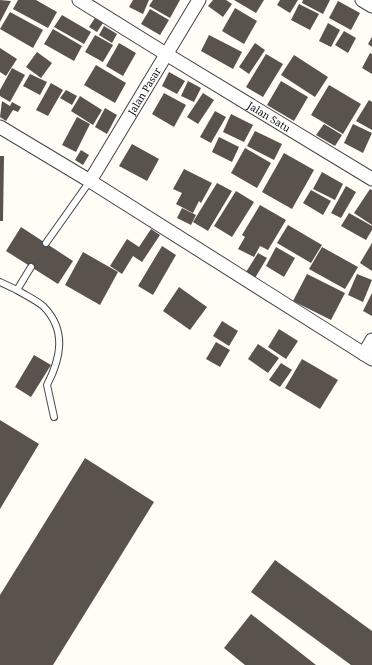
<svg xmlns="http://www.w3.org/2000/svg" width="372" height="665" font-family="'Noto Serif',serif">
<style>
.building{fill:#5a524d}
.lines{fill:none;stroke-linecap:round;stroke-linejoin:round}
.service-casing{stroke:#444;stroke-width:8}
.minor-casing{stroke:#444;stroke-width:15}
.service{stroke:#fff;stroke-width:6}
.minor{stroke:#fff;stroke-width:13}
.labels{text-anchor:middle;dominant-baseline:central;stroke-width:4;stroke-linejoin:round;paint-order:stroke}
.street-label{font-size:10px;fill:#111;stroke:#fff}
</style>
<rect width="100%" height="100%" fill="#fffdf5"/>
<!-- building -->
<g class="building">
<path d="M0,0L11,1L0,22Z"/>
<path d="M18,0H36L57,12L48,28L13,9Z"/>
<path d="M133,0H149L143,14L129,7Z"/>
<path d="M153,0H180L170,18L149,6Z"/>
<path d="M213,0H226L232,4L223,17L208,6Z"/>
<path d="M234,0H264L256,13Z"/>
<path d="M280,0H298L290,13L277,5Z"/>
<path d="M303,0H330L323,14L302,3Z"/>
<path d="M338,1L360,13L351,30L329,18Z"/>
<path d="M299,4L319,14L310,30L291,20Z"/>
<path d="M235,8L257,21L244,44L222,31Z"/>
<path d="M150,9L169,20L160,35L141,24Z"/>
<path d="M10,12L43,30L33,48L0,29Z"/>
<path d="M62,15L91,32L84,44L54,27Z"/>
<path d="M95,18L103,23L97,32L89,27Z"/>
<path d="M328,23L340,30L331,47L319,41Z"/>
<path d="M104,26L117,34L112,43L99,35Z"/>
<path d="M53,29L82,46L74,61L44,44Z"/>
<path d="M344,31L356,38L348,53L335,45Z"/>
<path d="M95,35L113,45L103,62L85,52Z"/>
<path d="M209,35L242,52L233,69L201,51Z"/>
<path d="M372,37V47L368,44Z"/>
<path d="M119,43L136,53L123,76L106,66Z"/>
<path d="M255,43L265,50L249,74L239,67Z"/>
<path d="M0,48L17,59L6,76L0,72Z"/>
<path d="M37,52L52,63L41,78L26,67Z"/>
<path d="M370,53L372,54V74L362,68Z"/>
<path d="M266,54L283,64L263,97L246,87Z"/>
<path d="M294,55L328,77L315,97L281,75Z"/>
<path d="M96,65L126,83L115,103L84,85Z"/>
<path d="M12,68L25,75L10,102L0,96V90Z"/>
<path d="M169,72L185,81L177,94L162,86Z"/>
<path d="M30,74L47,82L40,95L23,86Z"/>
<path d="M188,81L201,88L194,102L181,96Z"/>
<path d="M281,81L308,97L294,121L267,105Z"/>
<path d="M51,83L63,90L48,116L36,110Z"/>
<path d="M329,85L361,104L343,134L311,115Z"/>
<path d="M66,90L77,96L72,105L60,98Z"/>
<path d="M164,93L186,105L174,127L152,114Z"/>
<path d="M203,93L214,100L198,124L187,117Z"/>
<path d="M80,96L102,110L93,125L71,111Z"/>
<path d="M369,100L372,102V130L356,121Z"/>
<path d="M2,101L10,106L12,102L21,107L18,112L13,110L6,121L0,117Z"/>
<path d="M105,108L117,115L107,134L95,127Z"/>
<path d="M215,111L226,117L211,143L200,137Z"/>
<path d="M231,114L253,125L244,142L223,132Z"/>
<path d="M77,117L90,124L76,152L62,145Z"/>
<path d="M324,124L342,135L335,146L316,135Z"/>
<path d="M353,124L372,133L363,153L344,143Z"/>
<path d="M255,131L282,144L274,160L247,146Z"/>
<path d="M219,137L239,147L232,162L212,152Z"/>
<path d="M132,144L159,159L147,181L119,166Z"/>
<path d="M245,148L271,163L257,188L231,173Z"/>
<path d="M81,150L89,155L83,165L75,160Z"/>
<path d="M284,153L314,170L292,209L262,192Z"/>
<path d="M0,156H4L3,221H0Z"/>
<path d="M184,169L212,183L201,203L199,201L193,213L176,204L182,193L173,189Z"/>
<path d="M322,172L343,184L335,200L313,189Z"/>
<path d="M217,183L232,191L208,231L193,222Z"/>
<path d="M346,186L356,192L341,218L331,213Z"/>
<path d="M370,189L372,190V225L354,213Z"/>
<path d="M311,190L331,201L323,215L303,203Z"/>
<path d="M236,191L254,202L232,237L214,226Z"/>
<path d="M260,205L286,220L268,250L260,246L254,257L238,249L245,237L242,235Z"/>
<path d="M182,208L196,215L191,225L177,218Z"/>
<path d="M349,213L372,226V230L366,240L341,226Z"/>
<path d="M288,225L322,245L311,263L277,243Z"/>
<path d="M21,227L73,261L58,284L6,251Z"/>
<path d="M151,229L160,235L142,262L133,256L122,274L110,266L127,239L139,247Z"/>
<path d="M372,243V271L360,263Z"/>
<path d="M162,246L176,255L153,295L138,286Z"/>
<path d="M276,247L295,258L284,277L266,266Z"/>
<path d="M322,247L358,267L345,289L309,269Z"/>
<path d="M83,252L118,272L100,305L65,285Z"/>
<path d="M258,253L267,258L255,278L246,272Z"/>
<path d="M307,274L345,293L331,320L293,301Z"/>
<path d="M357,274L372,280L363,302L348,295Z"/>
<path d="M179,287L207,307L190,330L163,311Z"/>
<path d="M372,293V316L363,311Z"/>
<path d="M222,321L238,331L229,346L213,336Z"/>
<path d="M279,329L298,341L286,359L268,347Z"/>
<path d="M216,342L230,350L220,367L206,359Z"/>
<path d="M258,344L279,358L268,373L248,359Z"/>
<path d="M34,355L51,365L31,397L15,387Z"/>
<path d="M302,359L338,380L320,409L285,388Z"/>
<path d="M281,363L292,370L280,387L269,380Z"/>
<path d="M0,420L39,444L0,509Z"/>
<path d="M85,458L154,502L53,665H0V595Z"/>
<path d="M275,560L372,631V665H351L251,592Z"/>
<path d="M251,614L316,665H245L224,648Z"/>
</g>
<g class="lines">
<!-- service casing -->
<g class="service-casing">
<g id="service">
<path d="M46,243L90,181"/>
<path d="M0,282L17,290L31,267"/>
<path d="M17,290C25,295 36,300 43,306C67,330 61,358 47,385L54,417"/>
</g>
</g>
<!-- minor casing -->
<g class="minor-casing">
<g id="minor">
<path id="s1" d="M79,0L166,54L372,179"/>
<path d="M362,0L372,6"/>
<path d="M0,127L90,181L372,359"/>
<path id="s2" d="M90,181L199,0"/>
<path d="M364,354L372,340"/>
</g>
</g>
<!-- service -->
<use href="#service" class="service"/>
<!-- minor -->
<use href="#minor" class="minor"/>
</g>
<g class="labels">
<!-- street labels -->
<g class="street-label">
<text stroke="none"><textPath href="#s2" startOffset="105">Jalan Pasar</textPath></text>
<text stroke="none"><textPath href="#s1" startOffset="223">Jalan Satu</textPath></text>
</g>
</g>
</svg>
